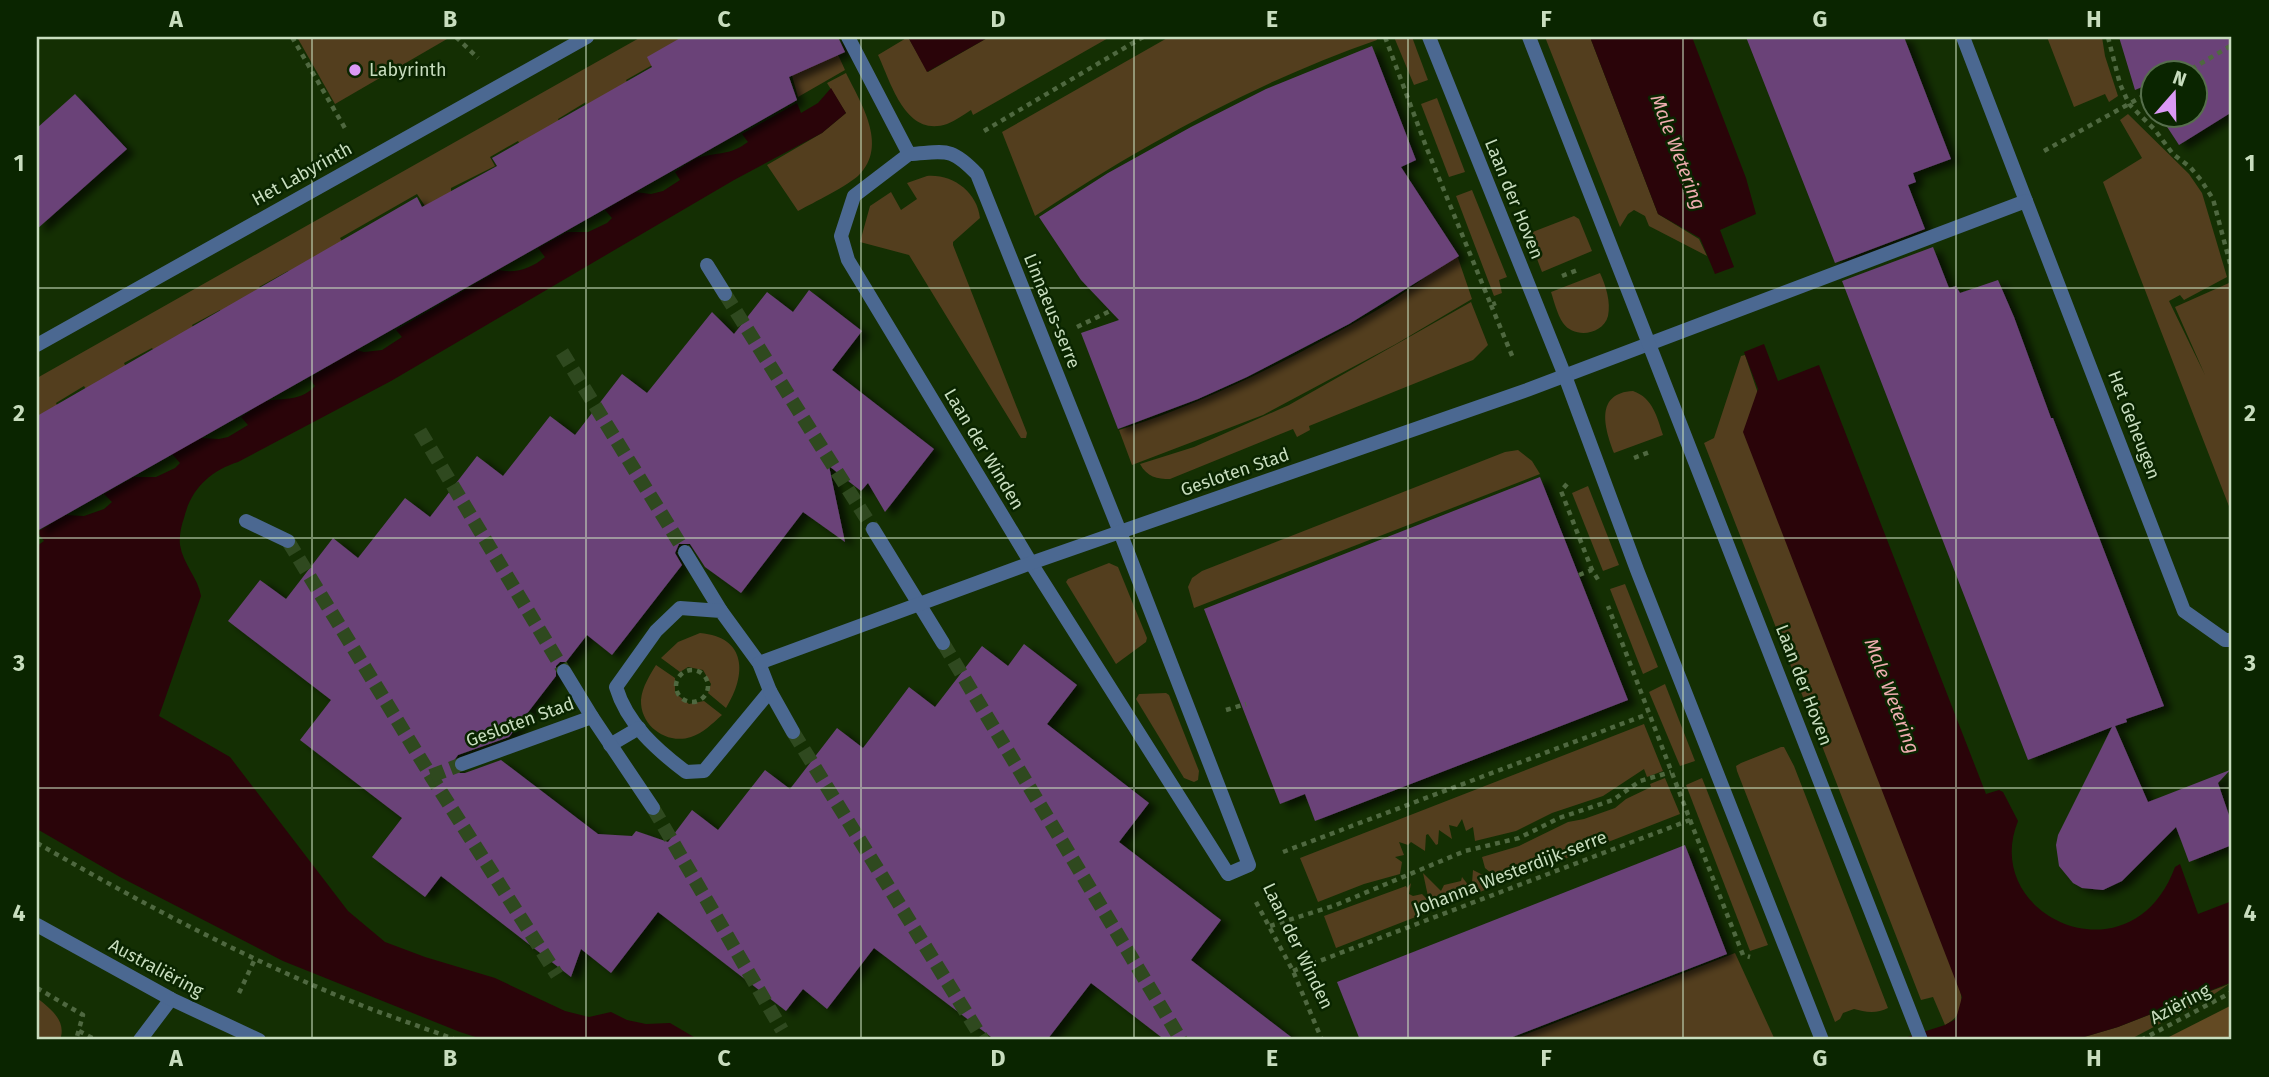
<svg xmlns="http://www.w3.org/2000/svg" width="2269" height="1077" font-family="'Fira Sans',sans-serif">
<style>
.green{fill:#533e1e}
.forest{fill:#634a23}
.water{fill:#2a0409}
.building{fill:#6a4378;filter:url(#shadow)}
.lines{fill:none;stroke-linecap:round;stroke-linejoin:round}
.minor-tunnel{stroke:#2f491f;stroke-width:14;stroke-dasharray:14 7;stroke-linecap:butt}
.path{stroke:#4f6840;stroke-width:4.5;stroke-dasharray:5 5;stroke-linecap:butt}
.minor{stroke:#4b6891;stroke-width:14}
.tertiary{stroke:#4b6891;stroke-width:14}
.grid{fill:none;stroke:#c8ddbe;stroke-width:2;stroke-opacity:0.55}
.poi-dot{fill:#db99f5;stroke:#0a2500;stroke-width:2.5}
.labels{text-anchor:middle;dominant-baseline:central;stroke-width:5;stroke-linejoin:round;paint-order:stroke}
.poi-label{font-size:18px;fill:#c8ddbe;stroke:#0a2500;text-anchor:start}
.street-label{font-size:18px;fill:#c8ddbe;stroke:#0a2500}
.water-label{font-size:19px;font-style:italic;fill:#efadb0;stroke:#0a2500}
.neatline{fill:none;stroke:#c8ddbe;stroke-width:2.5}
.grid-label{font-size:23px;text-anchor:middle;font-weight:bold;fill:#c8ddbe}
</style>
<defs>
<filter id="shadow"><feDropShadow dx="8" dy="4.5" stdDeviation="3.5" flood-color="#0009"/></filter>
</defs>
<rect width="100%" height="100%" fill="#142f03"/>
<!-- green -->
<g class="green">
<path d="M297,37H445L447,39L335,104Z"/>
<path d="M641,37H702L626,80L630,89L591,112L586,102L558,119L562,128L523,150L518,141L490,157L495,166L451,188V194L427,209L417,194L340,238L392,329L338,359L288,271L259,287L264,296L225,318L220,310L192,325L196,334L157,355L152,348L124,363L128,372L89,394L84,386L56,403L60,412L37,425V378Z"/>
<path d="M818,37H830L845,70L798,97L789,65L822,46Z"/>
<path d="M908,37L928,72L989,37H1110L973,115L971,110C963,115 955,121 947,124C905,138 891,82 878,55Z"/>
<path d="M1169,37H1376L1377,40C1256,82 1142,145 1035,216L1002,132Z"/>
<path d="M1394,37H1412L1428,80L1414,85Z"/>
<path d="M1545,37H1590L1658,214L1699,239L1707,256L1649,226L1645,216L1634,210L1628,214L1620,227Z"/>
<path d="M2047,37H2102L2105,56L2118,96L2109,102L2105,94L2074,107Z"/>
<path d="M846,73C860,102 889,145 859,175C849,185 813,203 798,211L767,165L822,133L846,113L827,83Z"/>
<path d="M1437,98L1465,172L1449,177L1421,104Z"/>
<path d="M2128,114L2189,174L2202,193L2227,277L2184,300L2180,295L2169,301L2205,375L2175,307L2229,283L2232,289V514L2103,182L2142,158L2120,120Z"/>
<path d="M927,176C953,174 977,192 980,218L953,242V245L1027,433L1026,438H1021L1019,435L909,255L860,242L870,206L891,192L901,210L917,199L907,183Z"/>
<path d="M1472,190L1507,277L1499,280L1502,293L1494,296L1456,196Z"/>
<path d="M1574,216L1579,219L1592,251L1542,272L1529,238L1530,233Z"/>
<path d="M1457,255L1472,299L1396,344L1263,415L1132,465L1119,430C1209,402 1295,357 1377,310C1405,294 1430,272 1457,255Z"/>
<path d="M1600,273C1606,286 1611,302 1608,316C1603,335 1574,339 1563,323C1557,314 1554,301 1551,292Z"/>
<path d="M1471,302L1488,345L1473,360L1309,426L1310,430L1297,437L1293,429L1170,479C1157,479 1147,477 1140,464L1194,447L1289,405Z"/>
<path d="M1745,355L1960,990C1964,1006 1960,1017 1945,1025L1933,997L1921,1000L1704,443L1714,438L1741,356Z"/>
<path d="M1633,391C1653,398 1657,417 1663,435L1614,453C1604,427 1595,393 1633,391Z"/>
<path d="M1518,450L1532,461L1540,474L1194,608L1188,587L1192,578L1202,571L1505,452Z"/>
<path d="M1588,486L1619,565L1603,571L1572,493Z"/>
<path d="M1109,563L1118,567L1147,638L1146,642L1116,664L1066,582L1068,579Z"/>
<path d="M1625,584L1658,667L1643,674L1610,589Z"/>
<path d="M700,633C747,637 747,675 726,708L708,693L711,684L703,670L688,667L680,672L661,658L678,642Z"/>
<path d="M656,665L675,678V693L689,704L704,701L722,715C712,724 703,733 691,737C667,745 640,726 641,700C642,687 650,675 656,665Z"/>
<path d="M1665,684L1695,761L1680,766L1649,692Z"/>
<path d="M1166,693L1169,695L1199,771L1198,780L1194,782L1184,778L1136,699L1139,694Z"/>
<path d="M1644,724L1663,771L1647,777L1644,769L1603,796L1552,813L1516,831L1475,841L1473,827L1466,831L1462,819L1457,827L1449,825L1452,839L1439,830L1438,844L1436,845L1428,834L1426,835L1425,851L1411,842L1408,845L1399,842L1404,855L1395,857L1402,862L1400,874L1364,884L1318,902L1300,858Z"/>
<path d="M1781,747H1784L1794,766L1888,1008C1877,1014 1864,1012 1854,1009L1843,1013L1840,1019L1835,1022L1737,771L1736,766L1741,763Z"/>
<path d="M1665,778L1680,814L1336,948L1324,916L1406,886L1407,888L1411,883L1409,894L1413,896L1422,894L1429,901L1423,873L1441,891L1444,885L1461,881L1462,877L1469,886L1472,883L1473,870L1487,877L1491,873L1485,868L1482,857L1519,846L1568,822L1584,819L1615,808L1626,799L1651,787L1650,784Z"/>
<path d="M1702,778L1768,945L1750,951L1686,785Z"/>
<path d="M1735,953L1775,1040H1511Z"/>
<path d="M2229,984L2207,999L2129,1040H2074L2118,1027Z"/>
<path d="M37,998C51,1009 67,1021 60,1040H37Z"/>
</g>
<!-- forest -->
<path class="forest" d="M2232,1005V1039L2163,1040Z"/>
<!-- water -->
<g class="water">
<path d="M908,37H989L927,72Z"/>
<path d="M1590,37H1692L1746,178L1756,214L1720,230L1734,267L1715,274L1700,238L1658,214Z"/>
<path d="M831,88L846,113L822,133L734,180L391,381L238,462C210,471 191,489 184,518C181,526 179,537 180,545C183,564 198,578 201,596L159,716L230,757L348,911L385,942L425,957L495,978L565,1011L589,1017L611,1012L627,1020L646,1024L670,1023L699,1040H485L460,1032L283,961L120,877L37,829V546L44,541L37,532L66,515L84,516L104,509L112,502L104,494L134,477H156L175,468L180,463L172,454L201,438L219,439L228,437L248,425L241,417C250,412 262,401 272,400C289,398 302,400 315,386L309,378L356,350L364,352L382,350L402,337L396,330L499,270C516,274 532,268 545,257L538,248L567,232H588L607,223L612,218L605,210L635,192L651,194L663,191L680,180L675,172C684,166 695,157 705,156C724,152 731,154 748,142L742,134L797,103L801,113L818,103Z"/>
<path d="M1764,344L1778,381L1819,365L1986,794L1999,790L2003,792L2018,821C1979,917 2132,985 2175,867L2180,864L2198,914L2232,901V982L2118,1027L2074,1040H1898L1945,1025L1956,1019L1962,997L1743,432L1758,389L1744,352Z"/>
</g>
<!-- building -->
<g class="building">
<path d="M682,37H838L845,52L789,77L797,100L37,531V416L417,197L422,207L497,166L492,158L652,67L647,57Z"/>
<path d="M1746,37H1904L1951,159L1913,173L1916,182L1908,185L1925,229L1835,263Z"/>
<path d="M2119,37H2232V112L2179,145L2160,116H2195V74H2153V105L2142,87L2135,90Z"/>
<path d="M1372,46L1416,160L1401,167L1459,256L1349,324L1247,377L1198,399L1118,429L1081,333L1119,320L1081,280L1039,217L1108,173L1191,127L1266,89Z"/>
<path d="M75,94L127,149L37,229V128Z"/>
<path d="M1933,247L1949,288L1956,286L1960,293L1998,280L2014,317L2051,418H2053L2164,706L2126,719L2127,722L2115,726L2148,802L2230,770L2218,783L2232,824V845L2189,862L2176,827L2122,881L2103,890L2082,888L2073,883L2059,866L2056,845L2058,835L2112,727L2028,760L1842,281Z"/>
<path d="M809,290L862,331L832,370L934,449L885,512L868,483L861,491L829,466L845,542L803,512L741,593L705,567L690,544H679L675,553L682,565L612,655L587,635L566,662H560L556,666V676L509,737L458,755L453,762V768L460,773H465L501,760L598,834L632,836L636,831L668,842L692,810L718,830L765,770L790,789L837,728L863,748L909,687L935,707L982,646L1008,666L1024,644L1077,685L1047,724L1149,803L1119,842L1221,920L1191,960L1295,1040H1165L1091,983L1047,1040H995L874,948L827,1009L803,989L786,1011L658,912L611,973L581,949L571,977L441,876L425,897L372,857L402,818L300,740L331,700L228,621L260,580L286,599L333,538L358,558L405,498L430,517L477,456L503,476L550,416L575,435L622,374L647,393L712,312L734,334L767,292L793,312Z"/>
<path d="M1540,477L1628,700L1315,821L1305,794L1280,804L1204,609Z"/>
<path d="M1685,845L1727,954L1505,1040H1360L1337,982Z"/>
</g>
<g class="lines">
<!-- minor-tunnel -->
<g class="minor-tunnel">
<path d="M725,294L873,529"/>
<path d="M562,352L685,552"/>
<path d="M420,431L564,671"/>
<path d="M288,541L431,776L557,975"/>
<path d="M943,643L1181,1040"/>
<path d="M793,732L983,1040"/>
<path d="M431,776L462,764"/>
<path d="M653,808L782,1030"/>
</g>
<!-- path -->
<g class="path">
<path d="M292,37L346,130"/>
<path d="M456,37L478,58"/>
<path d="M1385,37L1427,149L1491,305L1496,303"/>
<path d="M2108,37L2120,84L2129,104L2155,130L2173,154L2190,167L2201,180L2213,199L2232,271"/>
<path d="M2183,74L2232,45"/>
<path d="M984,131L1143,37"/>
<path d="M2044,151L2154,90"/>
<path d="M1562,276L1580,269"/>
<path d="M1491,305L1513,358"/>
<path d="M1077,327L1110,311"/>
<path d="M1634,458L1652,451"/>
<path d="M1567,484L1561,491L1592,570"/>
<path d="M1579,575L1592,570L1599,581"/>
<circle cx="692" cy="686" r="16"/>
<path d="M1226,710L1246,704"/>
<path d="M1690,820L1743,955L1750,957"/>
<path d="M37,843C134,899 233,952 336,995C376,1012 417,1025 456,1040"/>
<path d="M1283,852L1648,714"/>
<path d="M1256,902L1293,971L1322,1040"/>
<path d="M1270,926L1336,905L1465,851L1519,838L1559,818L1613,800L1640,781L1671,772"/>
<path d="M1293,971L1690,820L1608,606"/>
<path d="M37,988L83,1015L76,1040"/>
<path d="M239,993L255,959"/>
<path d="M79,1031L96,1040"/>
<path d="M2141,1040L2232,992"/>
</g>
<!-- minor -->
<g class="minor">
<path d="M848,37L909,154L854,196L841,236L848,260L1031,563L1228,874L1249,865L1120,532L977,174C950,146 946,152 909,154"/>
<path d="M1963,37L2026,201"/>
<path d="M707,265L725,294"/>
<path d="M37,345L587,37"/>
<path d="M246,521L288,541"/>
<path d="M873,529L943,643"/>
<path d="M685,552L721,611"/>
<path d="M680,608L721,611L759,663L770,691L704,771L686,772C657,750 627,724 616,687L656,631Z"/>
<path d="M759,663L1031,563L1527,390L2026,201L2184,611L2225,640H2232"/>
<path d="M564,671L592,717"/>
<path d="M770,691L793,732"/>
<path d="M610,745L639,728"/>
<path d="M462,764L592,717L653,808"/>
<path d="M140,1040L171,999"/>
</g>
<!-- tertiary -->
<g class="tertiary">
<path d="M1429,37L1565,376L1637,570L1822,1040"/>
<path d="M1529,37L1921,1040"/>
<path d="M37,925L171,999L259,1040"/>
</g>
</g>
<!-- grid -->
<path class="grid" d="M312,37V1040M586,37V1040M861,37V1040M1134,37V1040M1408,37V1040M1683,37V1040M1956,37V1040M37,288H2232M37,538H2232M37,788H2232"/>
<!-- markers -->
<circle class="poi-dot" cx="355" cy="70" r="7"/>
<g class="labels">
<!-- poi labels -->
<g class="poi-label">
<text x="369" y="70">Labyrinth</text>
</g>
<!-- street labels -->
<g class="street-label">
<text transform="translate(302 174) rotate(-29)">Het Labyrinth</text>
<text transform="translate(1514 199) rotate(68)">Laan der Hoven</text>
<text transform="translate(1052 311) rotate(68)">Linnaeus-serre</text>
<text transform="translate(2134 425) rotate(69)">Het Geheugen</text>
<text transform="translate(984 449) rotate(59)">Laan der Winden</text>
<text transform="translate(1235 472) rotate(-19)">Gesloten Stad</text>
<text transform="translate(1804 685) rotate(69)">Laan der Hoven</text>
<text transform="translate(520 722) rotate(-20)">Gesloten Stad</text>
<text transform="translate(1510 873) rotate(-21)">Johanna Westerdijk-serre</text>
<text transform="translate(1298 946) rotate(64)">Laan der Winden</text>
<text transform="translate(156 968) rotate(28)">Australiëring</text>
<text transform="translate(2180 1004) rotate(-28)">Aziëring</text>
</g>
<!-- water labels -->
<g class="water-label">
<text transform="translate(1678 152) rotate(69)">Male Wetering</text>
<text transform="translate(1892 696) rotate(69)">Male Wetering</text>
</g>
</g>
<!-- border -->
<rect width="2269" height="1077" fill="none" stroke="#0a2500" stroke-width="77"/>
<!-- north arrow -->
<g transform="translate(2174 94) rotate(20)"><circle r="33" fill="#0a2500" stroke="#566f4c" stroke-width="2"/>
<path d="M0-5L12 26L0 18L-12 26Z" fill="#db99f5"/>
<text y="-10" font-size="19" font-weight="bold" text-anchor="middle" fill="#c8ddbe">N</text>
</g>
<rect x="38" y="38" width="2192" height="1000" class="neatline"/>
<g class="grid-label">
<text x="176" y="27">A</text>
<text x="450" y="27">B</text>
<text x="724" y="27">C</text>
<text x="998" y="27">D</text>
<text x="1272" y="27">E</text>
<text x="1546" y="27">F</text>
<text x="1820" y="27">G</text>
<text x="2094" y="27">H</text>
<text x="19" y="171">1</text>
<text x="2250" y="171">1</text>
<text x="19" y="421">2</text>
<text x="2250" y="421">2</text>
<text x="19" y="671">3</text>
<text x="2250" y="671">3</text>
<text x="19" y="921">4</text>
<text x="2250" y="921">4</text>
<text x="176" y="1066">A</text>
<text x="450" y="1066">B</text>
<text x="724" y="1066">C</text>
<text x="998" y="1066">D</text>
<text x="1272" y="1066">E</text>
<text x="1546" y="1066">F</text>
<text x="1820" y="1066">G</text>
<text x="2094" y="1066">H</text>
</g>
</svg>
